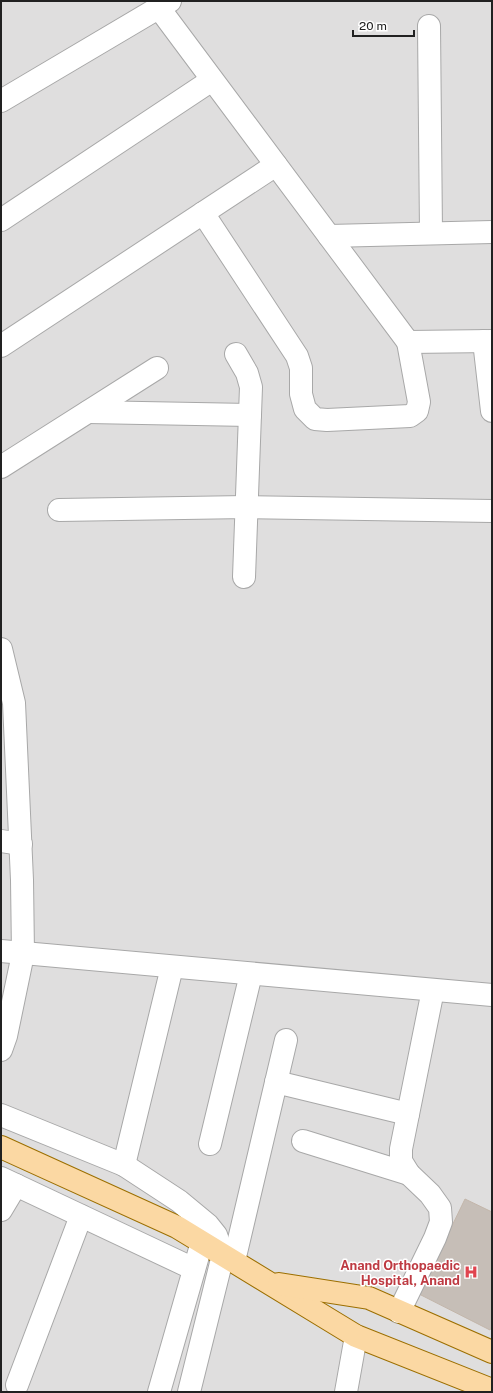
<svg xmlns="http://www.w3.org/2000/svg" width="493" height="1393" font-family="'Public Sans',sans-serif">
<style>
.residential{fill:#dfdede}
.building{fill:#c6beb7;stroke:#c3b6aa}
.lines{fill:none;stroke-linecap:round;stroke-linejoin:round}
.minor-casing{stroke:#a8a8a8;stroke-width:24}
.tertiary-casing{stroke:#a8a8a8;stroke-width:24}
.primary-casing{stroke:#9c6f01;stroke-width:24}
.minor{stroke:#fff;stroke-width:22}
.tertiary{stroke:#fff;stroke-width:22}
.primary{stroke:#fbd8a3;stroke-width:22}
.labels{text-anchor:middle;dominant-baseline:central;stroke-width:3;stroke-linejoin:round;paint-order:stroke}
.health-label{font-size:13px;font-weight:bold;fill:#be3a42;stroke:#fff;text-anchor:end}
</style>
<rect width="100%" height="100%" fill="#f1eee8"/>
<!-- residential -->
<rect class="residential" x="1" y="1" width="491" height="1391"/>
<!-- building -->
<path class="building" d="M465,1199L492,1212V1326L490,1330L419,1294Z"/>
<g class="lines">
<!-- minor casing -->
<g class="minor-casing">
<g id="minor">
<path d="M159,8L408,342L492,341"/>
<path d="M429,26L431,233"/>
<path d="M203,213L297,356L301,368V394L305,409L315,419L327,420L410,416L417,411L419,402L408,342"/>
<path d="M1,220L212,80"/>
<path d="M329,236L492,232"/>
<path d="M484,341L492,411"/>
<path d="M1,346L276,165"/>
<path d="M236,354L247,373L251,387L244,577"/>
<path d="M88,412L250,415"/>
<path d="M1,467L157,368"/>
<path d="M59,510L246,507L492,511"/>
<path d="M1,841L21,844"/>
<path d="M1,951L492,995"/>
<path d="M276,1082L408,1114"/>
<path d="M303,1141L409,1174"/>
<path d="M210,1144L251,974"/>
<path d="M124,1165L172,967"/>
<path d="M1,1210L16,1185"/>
<path d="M234,1261L286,1040"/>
<path d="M399,1312L435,1238L441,1222L440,1208L430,1194L409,1174L401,1161V1149L433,990"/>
<path d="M17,1385L81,1216"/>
<path d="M346,1392L356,1336"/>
</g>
</g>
<!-- tertiary casing -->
<g class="tertiary-casing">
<g id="tertiary">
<path d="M1,101L170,1"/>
<path d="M1,649L14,703L22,880L23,954L6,1036L1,1050"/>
<path d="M1,1115L124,1165L179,1201L208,1225L216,1235L223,1255L189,1392"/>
<path d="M1,1178L194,1269"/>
<path d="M159,1392L202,1242"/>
</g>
</g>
<!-- primary casing -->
<g class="primary-casing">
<g id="primary">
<path d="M1,1147L177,1227L356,1336L492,1390"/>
<path d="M279,1284L369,1298L492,1352"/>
</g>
</g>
<!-- minor -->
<use href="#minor" class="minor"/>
<!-- tertiary -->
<use href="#tertiary" class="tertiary"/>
<!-- primary -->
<use href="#primary" class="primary"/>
</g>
<!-- icons -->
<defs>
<g id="hospital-bare" transform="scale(1.08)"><path d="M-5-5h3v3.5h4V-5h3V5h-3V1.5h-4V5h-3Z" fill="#e0444e" stroke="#fff" stroke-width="2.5" paint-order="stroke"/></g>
</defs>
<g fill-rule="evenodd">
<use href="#hospital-bare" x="471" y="1272"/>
</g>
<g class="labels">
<!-- health labels -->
<g class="health-label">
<text x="460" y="1265">Anand Orthopaedic<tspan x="460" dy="15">Hospital, Anand</tspan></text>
</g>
</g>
<!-- border -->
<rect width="493" height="1393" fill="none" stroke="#212121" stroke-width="4"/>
<!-- scale -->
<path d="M353 30v6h61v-6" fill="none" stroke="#212121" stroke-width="2"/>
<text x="359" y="30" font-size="12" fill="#212121" stroke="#ffffff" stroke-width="3" paint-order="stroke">20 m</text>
</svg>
